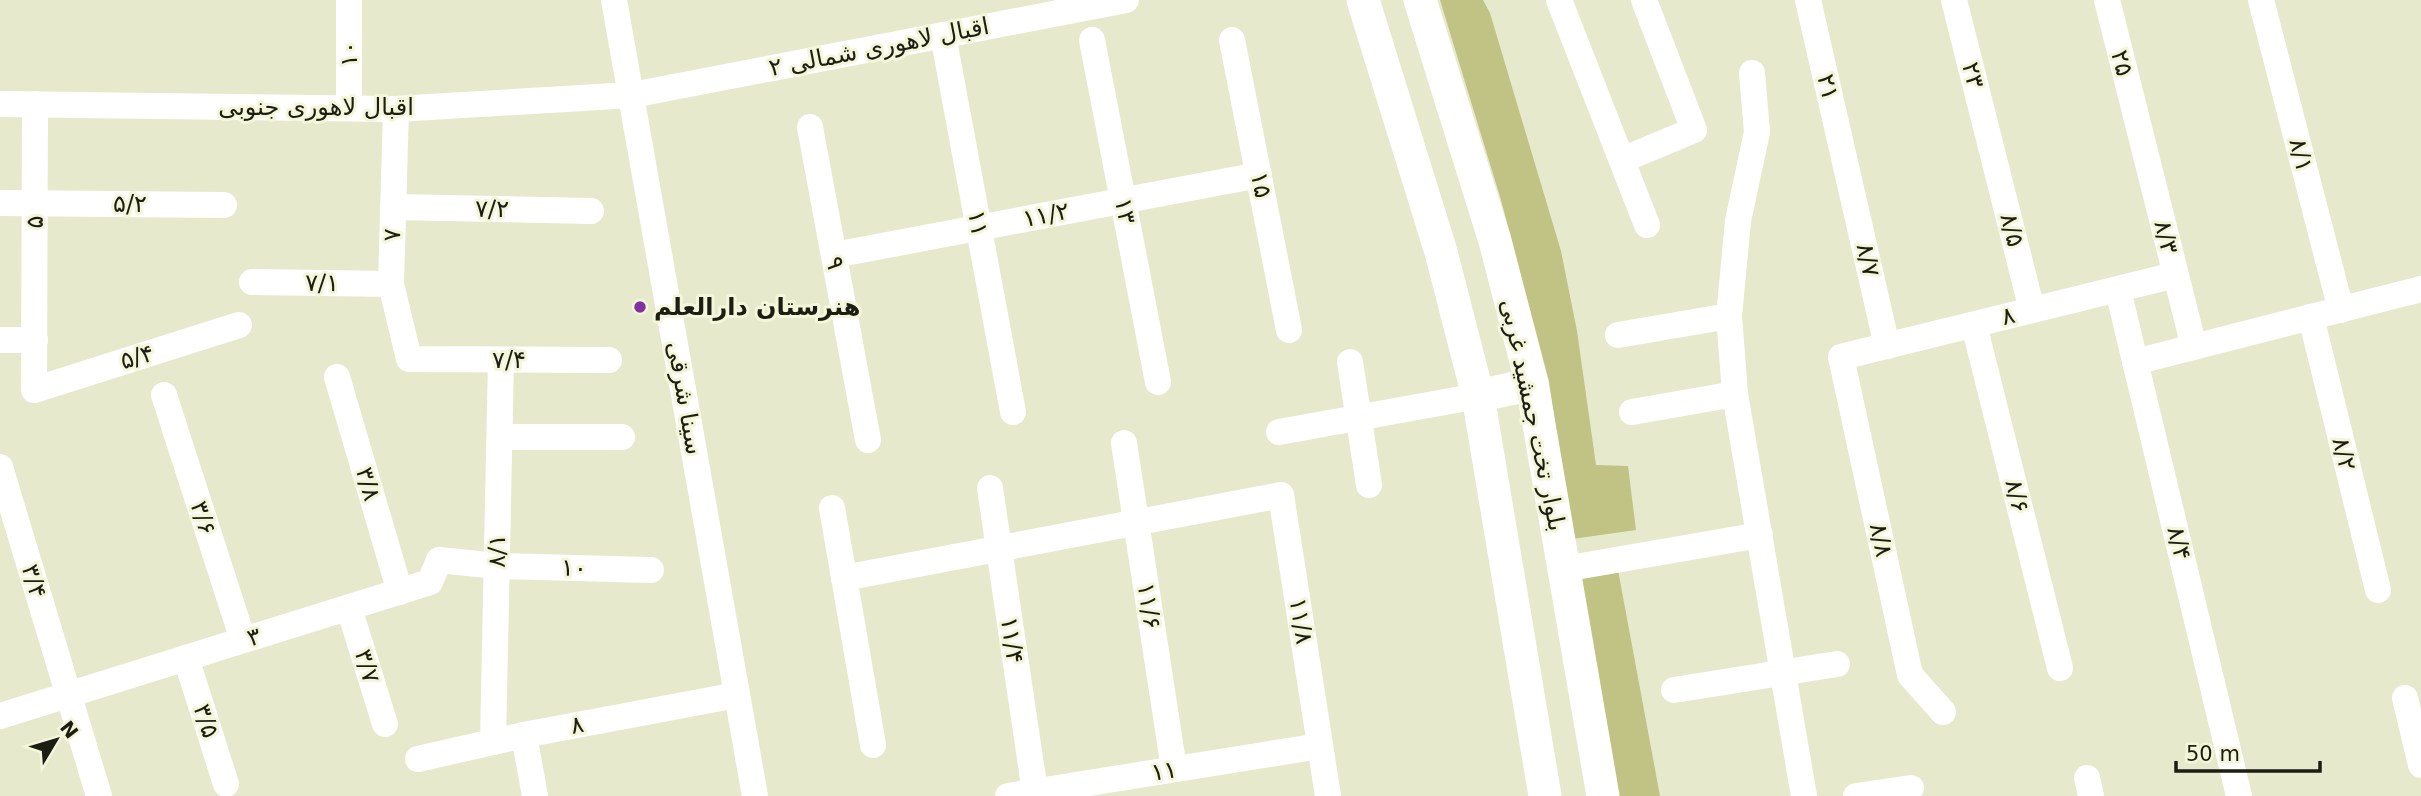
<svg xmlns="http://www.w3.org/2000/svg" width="2421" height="796" font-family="'DejaVu Sans',Vazirmatn,sans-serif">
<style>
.green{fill:#c0c384}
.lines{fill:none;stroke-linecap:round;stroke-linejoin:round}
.minor{stroke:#fff;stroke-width:26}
.major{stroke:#fff;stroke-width:33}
.poi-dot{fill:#8032a3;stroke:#f4f6da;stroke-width:2.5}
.labels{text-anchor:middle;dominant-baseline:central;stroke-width:6;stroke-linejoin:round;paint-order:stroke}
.street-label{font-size:24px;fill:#1c1d13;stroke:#f4f6da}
.poi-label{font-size:24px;font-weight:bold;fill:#1c1d13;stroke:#f4f6da;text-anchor:start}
</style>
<rect width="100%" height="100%" fill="#e7e9cd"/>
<!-- green -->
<g class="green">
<path d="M1440,0H1483L1490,13L1561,251L1577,331L1596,465L1628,466L1636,530L1572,539L1549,381L1501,200Z"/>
<path d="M1618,570L1660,796H1618L1580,576Z"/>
</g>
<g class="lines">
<!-- minor -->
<g class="minor">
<path d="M349,0V108"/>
<path d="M614,0L755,796"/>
<path d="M1559,0L1647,225"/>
<path d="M1808,0L1887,346"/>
<path d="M1954,0L2032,310"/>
<path d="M2107,0L2194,347"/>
<path d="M2261,0L2341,310"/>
<path d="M943,35L1013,412"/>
<path d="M1092,40L1158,382"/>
<path d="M1232,40L1289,330"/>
<path d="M1752,73L1757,132L1738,221L1729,316L1735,394L1804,796"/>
<path d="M0,104L396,109L632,95L1126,0"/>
<path d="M35,104L34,390L239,325"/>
<path d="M396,109L391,284L409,359L609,360"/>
<path d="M810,127L868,440"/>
<path d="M1622,160L1694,130L1644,0"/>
<path d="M0,203L224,205"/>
<path d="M393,207L591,211"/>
<path d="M834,255L1259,175"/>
<path d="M252,282L391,284"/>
<path d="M2118,290L2239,796"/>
<path d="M2311,317L2378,590"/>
<path d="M1974,325L2060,668"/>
<path d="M1618,335L1729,316"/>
<path d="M0,340H35"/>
<path d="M1350,362L1369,485"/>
<path d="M2135,362L2421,289"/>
<path d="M337,377L400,592"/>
<path d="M164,395L243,640"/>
<path d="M1632,412L1735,394"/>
<path d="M1279,432L1478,396"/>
<path d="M500,437H622"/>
<path d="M1124,443L1174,769"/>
<path d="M0,467L99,796"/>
<path d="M990,488L1035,792"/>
<path d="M832,508L873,745"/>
<path d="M1564,569L1760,535"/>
<path d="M844,578L1281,495L1328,796"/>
<path d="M349,608L385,724"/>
<path d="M186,658L226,784"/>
<path d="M1674,690L1837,664"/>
<path d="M2405,698L2421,765"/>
<path d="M1943,712L1910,675L1841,357L2175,275"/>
<path d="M0,716L430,582L439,560L497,566L651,570"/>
<path d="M524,735L535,796"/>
<path d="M493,742L501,360"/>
<path d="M418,759L524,735L737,695"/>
<path d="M2087,778L2091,796"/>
<path d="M1008,796L1320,746"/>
<path d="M1856,796L1911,788"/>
</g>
<!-- major -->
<g class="major">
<path d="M1363,0L1441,252L1478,396L1545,796"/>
<path d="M1420,0L1495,241L1532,384L1603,796"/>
<path d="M1478,396L1532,384"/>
</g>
</g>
<!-- markers -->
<circle class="poi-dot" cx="640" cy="307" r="7"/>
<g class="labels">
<!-- street labels -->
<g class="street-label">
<text transform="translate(879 47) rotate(-11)">اقبال لاهوری شمالی ۲</text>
<text transform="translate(349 54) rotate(-90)">۱۰</text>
<text transform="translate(2122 63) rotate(76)">۲۵</text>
<text transform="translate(1973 75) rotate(76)">۲۳</text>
<text transform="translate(1828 87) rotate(77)">۲۱</text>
<text x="316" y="107">اقبال لاهوری جنوبی</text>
<text transform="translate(2301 155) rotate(76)">۸/۱</text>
<text transform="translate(1261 185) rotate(79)">۱۵</text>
<text x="130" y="204">۵/۲</text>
<text transform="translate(492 209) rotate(1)">۷/۲</text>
<text transform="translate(1125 211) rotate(79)">۱۳</text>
<text transform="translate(1046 215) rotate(-11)">۱۱/۲</text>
<text transform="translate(35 222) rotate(-90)">۵</text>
<text transform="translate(978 223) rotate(80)">۱۱</text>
<text transform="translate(2012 230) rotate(76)">۸/۵</text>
<text transform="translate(392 235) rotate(-89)">۷</text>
<text transform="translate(2166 237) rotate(76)">۸/۳</text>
<text transform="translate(1868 260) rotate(77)">۸/۷</text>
<text transform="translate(835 263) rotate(79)">۹</text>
<text transform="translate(322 283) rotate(1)">۷/۱</text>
<text transform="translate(2008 316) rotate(-14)">۸</text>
<text transform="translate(137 357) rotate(-17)">۵/۴</text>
<text x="509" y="360">۷/۴</text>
<text transform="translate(685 398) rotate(80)">سینا شرقی</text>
<text transform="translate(1533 415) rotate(78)">بلوار تخت جمشید غربی</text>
<text transform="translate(2344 454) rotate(76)">۸/۲</text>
<text transform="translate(368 484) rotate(74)">۳/۸</text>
<text transform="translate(2017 496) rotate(76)">۸/۶</text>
<text transform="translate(203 518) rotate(72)">۳/۶</text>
<text transform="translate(1881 540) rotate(78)">۸/۸</text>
<text transform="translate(2179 543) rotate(76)">۸/۴</text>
<text transform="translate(497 551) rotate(-89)">۸/۱</text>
<text transform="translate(574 568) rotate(2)">۱۰</text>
<text transform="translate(34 581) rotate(73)">۳/۴</text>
<text transform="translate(1149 606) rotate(81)">۱۱/۶</text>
<text transform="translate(1301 621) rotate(81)">۱۱/۸</text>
<text transform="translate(254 637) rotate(-17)">۳</text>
<text transform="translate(1012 640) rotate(82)">۱۱/۴</text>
<text transform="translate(367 666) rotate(73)">۳/۷</text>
<text transform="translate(206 721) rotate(72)">۳/۵</text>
<text transform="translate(577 725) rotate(-11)">۸</text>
<text transform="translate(1164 771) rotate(-9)">۱۱</text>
</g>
<!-- poi labels -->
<g class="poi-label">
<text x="654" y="307">هنرستان دارالعلم</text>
</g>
</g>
<!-- north arrow -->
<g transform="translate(56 740) rotate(52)" stroke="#f4f6da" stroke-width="5" paint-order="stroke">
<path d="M0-5L12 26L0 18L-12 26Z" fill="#1c1d13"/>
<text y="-10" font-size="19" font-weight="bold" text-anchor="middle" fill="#1c1d13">N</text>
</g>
<!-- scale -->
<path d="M2176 761v10h144v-10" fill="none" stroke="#1c1d13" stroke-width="3.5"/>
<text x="2186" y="761" font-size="21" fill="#1c1d13" stroke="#f4f6da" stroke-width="5" paint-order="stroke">50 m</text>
</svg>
